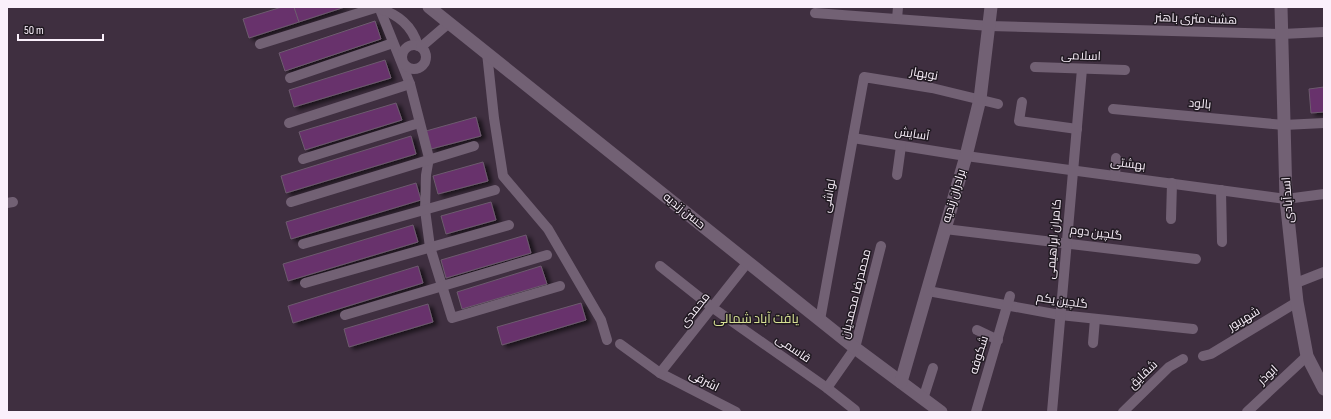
<svg xmlns="http://www.w3.org/2000/svg" width="1331" height="419" font-family="'Sofia Sans Condensed',Cairo,sans-serif">
<style>
.building{fill:#67306c;stroke:#6d5b6e;filter:url(#shadow)}
.lines{fill:none;stroke-linecap:round;stroke-linejoin:round}
.street{stroke:#726174;stroke-width:10}
.secondary{stroke:#726174;stroke-width:13}
.labels{text-anchor:middle;dominant-baseline:central;stroke-width:3;stroke-linejoin:round;paint-order:stroke}
.street-label{font-size:12px;fill:#faf0fb;stroke:#211a22}
.neighbourhood-label{font-size:13px;fill:#d8e294;stroke:#211a22}
</style>
<defs>
<filter id="shadow"><feDropShadow dx="4.5" dy="2.5" stdDeviation="2" flood-color="#0009"/></filter>
</defs>
<rect width="100%" height="100%" fill="#3f2f40"/>
<!-- building -->
<g class="building">
<path d="M282,7H294L299,22L249,38L243,19Z"/>
<path d="M294,7H345L299,22Z"/>
<path d="M375,21L381,39L285,71L279,53Z"/>
<path d="M385,60L391,78L294,107L289,90Z"/>
<path d="M1324,87V112L1311,113L1309,89Z"/>
<path d="M396,103L402,120L305,150L299,132Z"/>
<path d="M476,117L481,136L431,149L426,131Z"/>
<path d="M411,136L416,154L286,193L281,176Z"/>
<path d="M483,162L488,181L438,194L433,176Z"/>
<path d="M416,183L421,200L291,239L286,222Z"/>
<path d="M491,202L496,220L446,234L441,216Z"/>
<path d="M413,225L418,242L288,281L283,264Z"/>
<path d="M526,235L531,253L446,278L441,260Z"/>
<path d="M418,266L423,283L293,323L288,306Z"/>
<path d="M541,266L547,284L462,309L457,292Z"/>
<path d="M581,303L586,320L502,345L497,327Z"/>
<path d="M428,304L433,322L349,347L344,329Z"/>
</g>
<g class="lines">
<!-- street -->
<g class="street">
<path d="M379,7L410,84L429,158L426,175L425,210L430,247L452,318L560,286"/>
<path d="M379,8C398,15 412,25 418,46"/>
<path d="M815,13L990,26L1282,34L1324,32"/>
<path d="M897,19L898,7"/>
<path d="M260,44L378,7"/>
<circle cx="414" cy="57" r="12"/>
<path d="M421,47L449,23"/>
<path d="M487,53L494,118L503,176L548,229L601,320L607,340"/>
<path d="M1035,67L1125,70"/>
<path d="M290,78L393,43"/>
<path d="M1022,102L1019,121L1077,129"/>
<path d="M1113,109L1284,125L1324,123"/>
<path d="M289,123L410,84"/>
<path d="M853,138L966,156L1286,199L1324,194"/>
<path d="M303,159L419,123"/>
<path d="M897,175L901,146"/>
<path d="M1115,176L1116,158"/>
<path d="M1221,190L1222,242"/>
<path d="M291,202L474,146"/>
<path d="M7,203L13,202"/>
<path d="M1171,219L1172,183"/>
<path d="M945,229L1196,259"/>
<path d="M303,244L495,190"/>
<path d="M660,266L713,308L827,388L855,410"/>
<path d="M305,283L509,225"/>
<path d="M1296,283L1324,272"/>
<path d="M928,291L1060,315L1193,329"/>
<path d="M345,315L547,255"/>
<path d="M820,320L864,77L932,88L998,104"/>
<path d="M977,330L998,340"/>
<path d="M1093,343L1095,319"/>
<path d="M620,344L660,373L736,412"/>
<path d="M1203,356L1211,354L1297,302"/>
<path d="M660,373L748,262"/>
<path d="M827,388L855,348L881,246"/>
<path d="M923,399L933,368"/>
<path d="M976,412L1010,296"/>
<path d="M1052,412L1082,69"/>
<path d="M1123,412L1169,367L1183,359"/>
<path d="M1247,412L1307,356"/>
</g>
<!-- secondary -->
<g class="secondary">
<path d="M429,7L855,348L941,412"/>
<path d="M1281,7L1286,199L1297,302L1307,356L1324,389"/>
<path d="M901,382L966,156L980,99L991,7"/>
</g>
</g>
<g class="labels">
<!-- street labels -->
<g class="street-label">
<text transform="translate(1196 19) rotate(2)">هشت متری باهنر</text>
<text transform="translate(1081 56) rotate(2)">اسلامی</text>
<text transform="translate(924 74) rotate(10)">نوبهار</text>
<text transform="translate(1200 104) rotate(5)">بالود</text>
<text transform="translate(912 134) rotate(9)">آسایش</text>
<text transform="translate(1128 164) rotate(7)">بهشتی</text>
<text transform="translate(829 196) rotate(-80)">لواشی</text>
<text transform="translate(954 196) rotate(-73)">برادران زندیه</text>
<text transform="translate(1288 200) rotate(-94)">اسدآبادی</text>
<text transform="translate(684 211) rotate(39)">حسن زندیه</text>
<text transform="translate(1096 233) rotate(7)">گلچین دوم</text>
<text transform="translate(1054 239) rotate(-85)">کامران ابراهیمی</text>
<text transform="translate(856 294) rotate(-76)">محمدرضا محمدیان</text>
<text transform="translate(1062 301) rotate(8)">گلچین یکم</text>
<text transform="translate(695 310) rotate(-52)">محمدی</text>
<text transform="translate(1244 319) rotate(-31)">شهریور</text>
<text transform="translate(793 349) rotate(34)">قاسمی</text>
<text transform="translate(979 355) rotate(-73)">شکوفه</text>
<text transform="translate(1143 375) rotate(-44)">شقایق</text>
<text transform="translate(1268 375) rotate(-43)">ابوذر</text>
<text transform="translate(704 381) rotate(27)">اشرفی</text>
</g>
<!-- neighbourhood labels -->
<g class="neighbourhood-label">
<text x="756" y="319">یافت آباد شمالی</text>
</g>
</g>
<!-- border -->
<rect width="1331" height="419" fill="none" stroke="#faf0fb" stroke-width="16"/>
<!-- scale -->
<path d="M18 34v6h85v-6" fill="none" stroke="#faf0fb" stroke-width="2"/>
<text x="24" y="34" font-size="12" fill="#faf0fb" stroke="#211a22" stroke-width="3" paint-order="stroke">50 m</text>
</svg>
